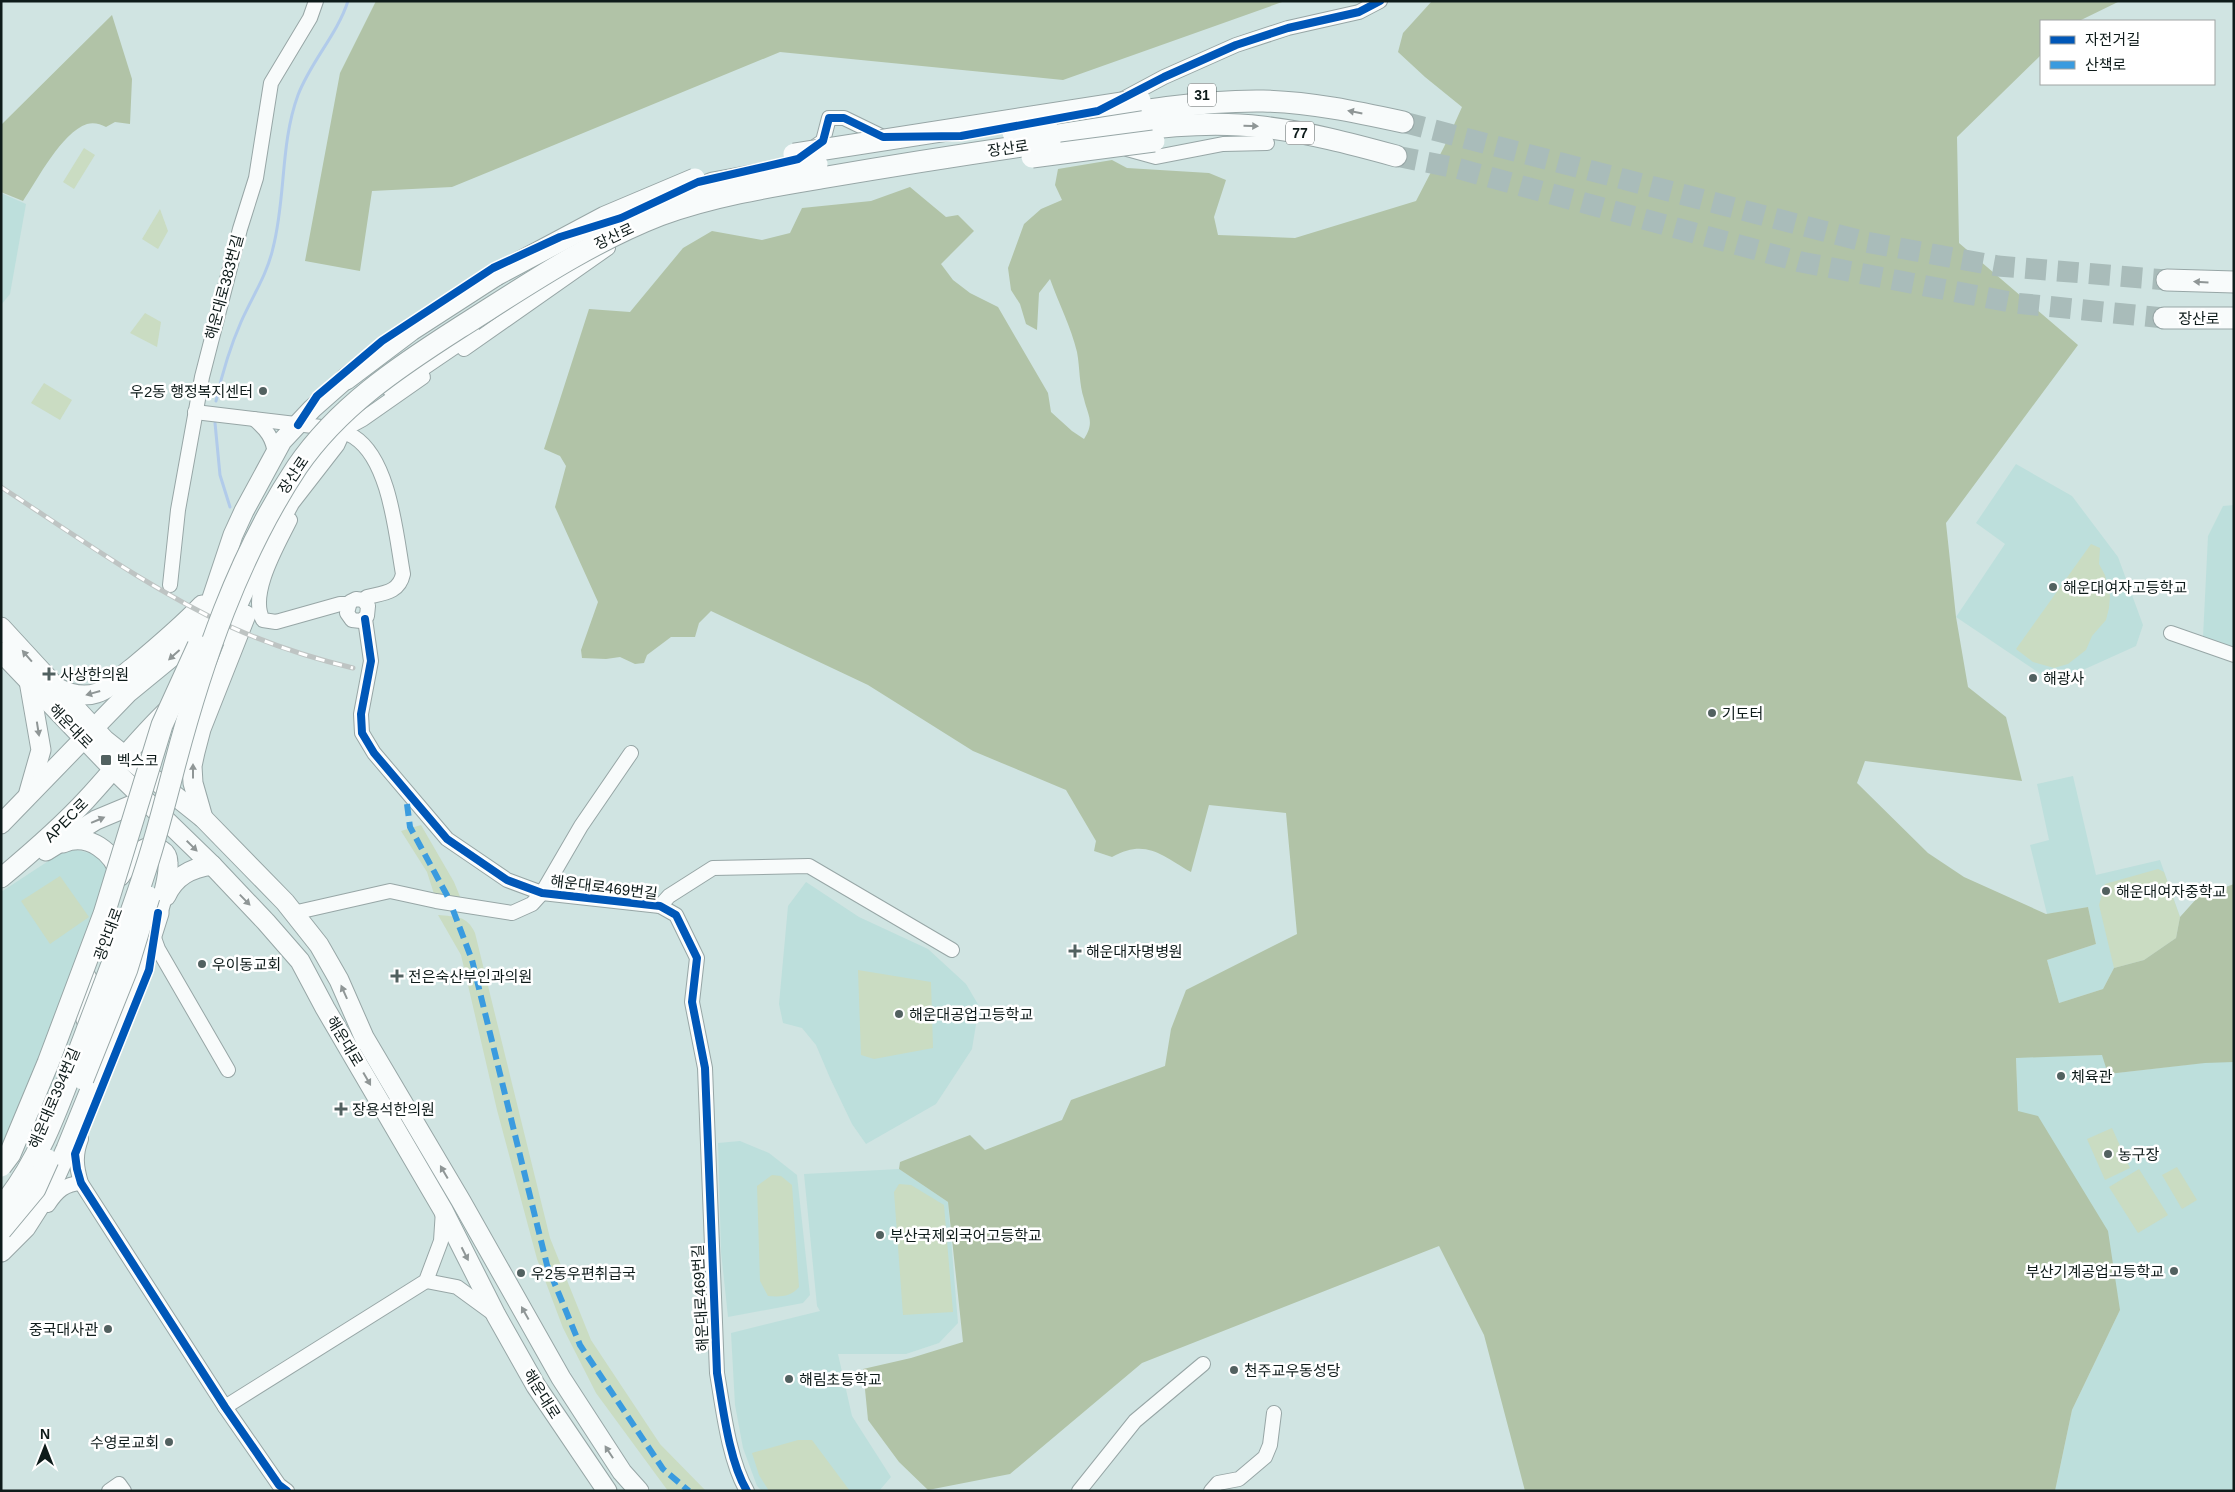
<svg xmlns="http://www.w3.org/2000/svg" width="2235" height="1492" font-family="Helvetica,'Noto Sans KR',sans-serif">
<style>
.built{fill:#bddfdc}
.green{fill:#cadcc2}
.forest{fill:#b1c3a7}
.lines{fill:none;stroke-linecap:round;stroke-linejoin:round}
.stream{stroke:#b1cbea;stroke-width:3}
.highway-tunnel{stroke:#a9bcba;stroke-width:21;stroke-dasharray:21 11;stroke-linecap:butt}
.minor-casing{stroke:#97a6a6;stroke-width:16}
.major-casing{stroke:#97a6a6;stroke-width:21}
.highway-casing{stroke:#97a6a6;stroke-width:23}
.minor{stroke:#f8fbfb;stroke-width:14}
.major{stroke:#f8fbfb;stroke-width:19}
.highway{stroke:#f8fbfb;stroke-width:21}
.rail-casing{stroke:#bec4c3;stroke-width:5}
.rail{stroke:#fff;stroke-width:3;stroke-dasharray:9;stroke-linecap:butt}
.highway-bridge-casing{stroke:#97a6a6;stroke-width:23;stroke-linecap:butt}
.highway-bridge{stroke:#f8fbfb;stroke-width:21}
.quiet{stroke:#3a9bdf;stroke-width:6;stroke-dasharray:12 6;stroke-linecap:butt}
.cycleway-casing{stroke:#fff;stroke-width:11}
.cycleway{stroke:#0057b8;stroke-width:8}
.oneway{fill:#8f9696}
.poi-dot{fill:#526160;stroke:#fff;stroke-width:2}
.labels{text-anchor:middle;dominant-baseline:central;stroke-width:5;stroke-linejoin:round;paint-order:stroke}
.shield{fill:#fff;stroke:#565f5f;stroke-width:1}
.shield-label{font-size:14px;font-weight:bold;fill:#0e1b1a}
.street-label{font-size:15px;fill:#0e1b1a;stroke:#fff}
.poi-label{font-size:15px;fill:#0e1b1a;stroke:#fff;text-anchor:start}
</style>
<rect width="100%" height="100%" fill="#d0e4e2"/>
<!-- built -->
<g class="built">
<path d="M1,193L26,204L10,294L1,305Z"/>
<path d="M2016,464L2072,496L2118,557L2143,625L2136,646L2054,683L1956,617L2005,544L1976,523Z"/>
<path d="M2234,505V647L2203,637L2208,536L2223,506Z"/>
<path d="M2073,776L2096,875L2160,860L2180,917L2114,968L2103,989L2059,1003L2047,960L2096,944L2088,907L2047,914L2030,845L2049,840L2037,784Z"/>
<path d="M77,850L89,853L111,864L65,1000L1,1161V892L56,856L65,852Z"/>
<path d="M806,882L859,917L928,949L966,984L979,1006L972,1049L936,1104L866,1144L852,1124L830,1078L816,1045L802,1028L783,1023L779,1004L788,906Z"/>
<path d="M2103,1055L2108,1074L2211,1062H2234V1491H2055L2072,1410L2120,1310L2018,1112L2016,1057Z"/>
<path d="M740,1141L769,1153L797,1175L810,1295L803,1303L728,1317L721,1252L718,1143Z"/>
<path d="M899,1169L948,1202L958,1323L939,1343L906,1354H838L852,1416L891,1477L879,1491H762L757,1486L743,1448L735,1405L731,1333L820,1311L817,1306L804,1174Z"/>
</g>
<!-- green -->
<g class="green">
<path d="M84,148L95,155L74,189L63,182Z"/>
<path d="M160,209L168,231L158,249L142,239Z"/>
<path d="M145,313L161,322L157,347L130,333Z"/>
<path d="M44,383L72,400L60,420L31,403Z"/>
<path d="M2091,544L2100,548L2099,564L2105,575L2110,596L2109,608L2106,620L2092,636L2086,650L2068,664L2054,668L2033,662L2016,649Z"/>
<path d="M421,825L454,882L461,899L434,894L427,872L401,831Z"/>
<path d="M2158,869L2164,872L2180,917L2176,938L2144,960L2114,968L2099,905L2105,884Z"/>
<path d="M60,876L89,917L50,944L21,901Z"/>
<path d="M438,915C456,917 467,915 475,933L550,1238L591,1340L660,1444L706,1491H668L596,1393L563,1328L537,1259L497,1110L461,955Z"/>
<path d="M858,970L931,982L933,1048L874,1059L861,1055Z"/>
<path d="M2112,1128L2130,1168L2105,1180L2087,1139Z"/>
<path d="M2177,1167L2197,1200L2182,1209L2162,1175Z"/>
<path d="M2139,1169L2168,1215L2138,1233L2109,1187Z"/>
<path d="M772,1175L781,1176L792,1185L799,1287C791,1297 780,1297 768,1296L760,1281L757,1186Z"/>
<path d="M899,1184L911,1185L944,1205L953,1312L903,1315L894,1192Z"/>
<path d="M798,1440H812L850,1491H769L759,1475L752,1453Z"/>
</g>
<!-- forest -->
<g class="forest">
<path d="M376,1H1285L1063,80L780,52L452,187L372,191L360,271L305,261L340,73Z"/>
<path d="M1432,1H2120L2079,21H2041V55L1957,137L1959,243L2078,345L1946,523L1956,617L1968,687L2006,717L2022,781L1865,761L1857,783L1928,853L1964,877L2046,914L2088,907L2096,944L2047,960L2059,1003L2103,989L2114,968L2144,960L2176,938L2180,917L2198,897L2234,884V1062L2205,1063L2108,1074L2102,1055L2016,1058L2018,1111L2038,1116L2108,1231L2120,1310L2072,1410L2055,1491H1525L1484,1335L1439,1246L1142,1363L1010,1474L928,1490L899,1462L868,1420L863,1369L911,1358L963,1342L948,1202L899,1169L900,1162L970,1135L985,1150L1062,1120L1071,1100L1165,1066L1171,1029L1186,990L1297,934L1286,813L1209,805L1191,872C1161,855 1146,838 1112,857L1094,851L1096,841L1066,790L973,751L868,685L711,611L699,623L695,637H671L647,655L644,663L635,664L620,657L606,659L582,658L581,650L598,602L555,507L566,466L560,456L544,449L589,309L630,312L683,248L712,231L762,240L790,233L802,208L871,201L910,187L946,217L958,215L974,231L941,264L953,280L970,293L998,307L1048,393L1051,412L1072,431L1084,439C1095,422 1088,416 1084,399C1079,384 1080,368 1077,352C1071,327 1059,304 1050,279L1039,293L1037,330L1026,324L1020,304L1011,290L1008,268L1024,224L1041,209L1062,200L1055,185L1058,169L1112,160L1127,168L1209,173L1226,180L1214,217L1218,235L1295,238L1416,201L1444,147L1462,107L1425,77L1398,52L1403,33Z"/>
<path d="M112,15L132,79L130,124L115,122L106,127C100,124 94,122 87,124C61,133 38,179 23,201L1,192V125Z"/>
</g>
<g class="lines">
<!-- stream -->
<g class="stream">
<path d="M216,401C222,374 230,347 241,322C252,297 267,275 273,248C286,198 280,144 298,95C311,61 337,35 348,1"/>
<path d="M215,423L220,475L230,507"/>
</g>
<!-- highway-tunnel -->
<g class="highway-tunnel">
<path d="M1403,122L1866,242L1998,266L2167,280"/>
<path d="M1396,156L1456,168L1801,262L2015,303L2164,318"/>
</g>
<!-- minor casing -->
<g class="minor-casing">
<g id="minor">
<path d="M1123,99L1164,77L1236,45L1288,28L1359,12L1380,1"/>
<path d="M1127,149L1156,157L1223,144L1267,143"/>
<path d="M810,150L823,141L829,118H844L883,137H887"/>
<path d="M464,349L608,248"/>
<path d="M195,412L321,427C332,429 344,431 354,437C390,460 396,535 403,574C399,593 383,593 367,597L363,600L356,599L350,602L347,613L352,620L361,621L367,616L368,606L363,600"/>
<path d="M254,419C267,430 273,438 275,454"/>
<path d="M341,431L363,419L423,377"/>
<path d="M290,520C279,543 248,594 263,620L276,622L340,604H348"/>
<path d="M170,585L178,510L202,377L240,229L256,178L271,83L310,18L316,1"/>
<path d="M365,619L371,661L361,714L362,733L374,753L447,839L507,880L542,893L660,906L676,915L697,958L692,1002L705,1068L717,1373C723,1408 729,1461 747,1491"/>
<path d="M2171,633L2234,655"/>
<path d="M660,906L669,896L713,868L809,866L952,950"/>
<path d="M293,913L390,891L436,901L512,913L532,904L542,893L581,826L631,753"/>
<path d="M154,938L158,949L228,1070"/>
<path d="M81,1139C75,1155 76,1166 81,1183L225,1407L279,1485L287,1491"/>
<path d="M48,1205C57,1191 65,1184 81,1183"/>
<path d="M426,1281L457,1287L494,1314"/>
<path d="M225,1407L426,1281L441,1241L443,1210"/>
<path d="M109,1491L119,1484L124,1491"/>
<path d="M1079,1491L1135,1421L1203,1364"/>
<path d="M1211,1491L1218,1483L1239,1479L1265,1457L1270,1445L1274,1413"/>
</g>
</g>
<!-- major casing -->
<g class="major-casing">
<g id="major">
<path d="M1,627L105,740L203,818L285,902L319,945L339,980L364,1037L461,1201L561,1378L622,1472L639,1491"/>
<path d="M224,635L256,565L290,502L335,444L341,431"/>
<path d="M1,652L113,769L212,865L266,922L300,961L325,1008L443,1210L496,1315L536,1386L607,1491"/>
<path d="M29,681L41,750L29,792"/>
<path d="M56,687C69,694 82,698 97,693C110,689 121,676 132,668C156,648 180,628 202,605"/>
<path d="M203,818L193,783L192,766L195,752L201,729L246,615"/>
<path d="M1,824L128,693L178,652L196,629L209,607L233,535L244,511L282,441L312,409L346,379"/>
<path d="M63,843C88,832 114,852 120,876"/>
<path d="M46,851L96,820L144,800"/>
<path d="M120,876C128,865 144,838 161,850C166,853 168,858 168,863C169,880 162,897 158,913"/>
<path d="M1,878C31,853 60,828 86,800C114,770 139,737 169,709"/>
<path d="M166,896C175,876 191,868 212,865"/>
<path d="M86,1020L81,995L87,978"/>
</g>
</g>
<!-- highway casing -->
<g class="highway-casing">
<g id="highway">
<path d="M1047,128C1119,115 1190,100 1263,101C1310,102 1357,112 1403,122"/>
<path d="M1050,142C1119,133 1191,118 1262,127C1307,132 1352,144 1396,156"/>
<path d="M2167,280L2234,282"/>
<path d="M2164,318H2234"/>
<path d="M346,379L411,330L496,275"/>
<path d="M391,386L469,333"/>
<path d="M1,1251L25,1227L48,1191L67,1149L141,967L158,913"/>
</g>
</g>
<!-- minor -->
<use href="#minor" class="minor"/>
<!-- major -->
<use href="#major" class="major"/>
<!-- highway -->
<use href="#highway" class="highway"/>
<!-- rail casing -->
<g class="rail-casing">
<path id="rail" d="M1,487C76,536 150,589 231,627C271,645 311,658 353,668"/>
</g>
<!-- rail -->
<use href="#rail" class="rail"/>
<!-- highway-bridge casing -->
<g class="highway-bridge-casing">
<g id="highway-bridge">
<path d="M1013,133L1047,128"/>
<path d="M794,154L1140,100"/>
<path d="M1032,157L1154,141"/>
<path d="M682,195L713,183L817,164"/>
<path d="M496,275L605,217L695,179"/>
<path d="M83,1079L127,969L149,897"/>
<path d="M1,1166L10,1154L48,1063L104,914L162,725L198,646"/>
<path d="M1,1208C42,1159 61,1098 84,1038C105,982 128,925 146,868C157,834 166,799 175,764C202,662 238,556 297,467C338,407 398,367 459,328C524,287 588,243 660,215C712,196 767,187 821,178C897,165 973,153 1050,142"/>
<path d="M1,1230L35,1189L48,1160"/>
</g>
</g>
<!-- highway-bridge -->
<use href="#highway-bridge" class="highway-bridge"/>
<!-- quiet -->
<g class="quiet">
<path d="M407,804L410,827L449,899"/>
<path d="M453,910L472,960L547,1265L580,1345L663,1469L689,1491"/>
</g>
<!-- cycleway casing -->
<g class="cycleway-casing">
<g id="cycleway">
<path d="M298,425L317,396L382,341L493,268L560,237L621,218L698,182L798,159L823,141L829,118H844L883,137L961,136L1098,111L1164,77L1236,45L1288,28L1359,12L1380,1"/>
<path d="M365,619L371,661L361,714L362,733L374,753L447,839L507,880L542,893L660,906L676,915L697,958L692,1002L705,1068L717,1373C723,1408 729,1461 747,1491"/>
<path d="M158,913L149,970L75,1154L77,1169L81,1183L225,1407L279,1485L287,1491"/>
</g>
</g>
<!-- cycleway -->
<use href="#cycleway" class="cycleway"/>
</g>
<!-- one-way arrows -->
<defs><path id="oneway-solid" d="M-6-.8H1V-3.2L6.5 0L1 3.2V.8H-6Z" transform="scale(1.25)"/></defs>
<g class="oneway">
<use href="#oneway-solid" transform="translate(1355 112) rotate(-169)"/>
<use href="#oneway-solid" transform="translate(1251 126) rotate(2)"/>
<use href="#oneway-solid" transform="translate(2201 282) rotate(-177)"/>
<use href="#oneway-solid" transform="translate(174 655) rotate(138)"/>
<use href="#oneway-solid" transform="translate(27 656) rotate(-131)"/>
<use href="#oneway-solid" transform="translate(93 693) rotate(164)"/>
<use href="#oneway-solid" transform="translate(38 729) rotate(81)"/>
<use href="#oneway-solid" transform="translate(193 771) rotate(-90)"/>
<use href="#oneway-solid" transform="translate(98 820) rotate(-23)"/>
<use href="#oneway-solid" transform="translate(192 846) rotate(45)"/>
<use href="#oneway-solid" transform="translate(245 900) rotate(46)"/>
<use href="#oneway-solid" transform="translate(344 992) rotate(-114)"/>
<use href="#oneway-solid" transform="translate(367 1079) rotate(60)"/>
<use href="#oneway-solid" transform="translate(444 1172) rotate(-120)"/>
<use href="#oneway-solid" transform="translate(465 1254) rotate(63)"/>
<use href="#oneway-solid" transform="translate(525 1313) rotate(-119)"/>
<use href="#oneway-solid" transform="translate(609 1452) rotate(-123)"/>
</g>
<!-- markers -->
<g class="poi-dot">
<circle cx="263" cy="391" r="5"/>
<circle cx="2053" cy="587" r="5"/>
<path d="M46.5 666.5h5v5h5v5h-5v5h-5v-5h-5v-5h5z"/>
<circle cx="2033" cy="678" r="5"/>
<circle cx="1712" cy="713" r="5"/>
<rect x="100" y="754" width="12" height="12" rx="2.5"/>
<circle cx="2106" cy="891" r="5"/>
<path d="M1072.5 943.5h5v5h5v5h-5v5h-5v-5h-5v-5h5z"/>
<circle cx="202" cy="964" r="5"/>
<path d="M394.5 968.5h5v5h5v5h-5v5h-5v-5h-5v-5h5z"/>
<circle cx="899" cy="1014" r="5"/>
<circle cx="2061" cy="1076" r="5"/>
<path d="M338.5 1101.5h5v5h5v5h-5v5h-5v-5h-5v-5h5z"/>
<circle cx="2108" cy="1154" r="5"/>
<circle cx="880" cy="1235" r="5"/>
<circle cx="2174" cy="1271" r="5"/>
<circle cx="521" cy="1273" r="5"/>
<circle cx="108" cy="1329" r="5"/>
<circle cx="1234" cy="1370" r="5"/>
<circle cx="789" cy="1379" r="5"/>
<circle cx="169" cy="1442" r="5"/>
</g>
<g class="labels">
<!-- shield labels -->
<g class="shield">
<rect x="1188" y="83.5" width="28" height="23" rx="4"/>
<rect x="1286" y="121.5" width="28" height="23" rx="4"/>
</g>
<g class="shield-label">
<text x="1202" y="95">31</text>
<text x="1300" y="133">77</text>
</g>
<!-- street labels -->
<g class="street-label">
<text transform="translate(1008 148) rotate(-8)">장산로</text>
<text transform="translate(614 236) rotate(-25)">장산로</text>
<text transform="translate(224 287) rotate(-75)">해운대로383번길</text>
<text x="2199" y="318">장산로</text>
<text transform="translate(293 475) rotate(-56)">장산로</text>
<text transform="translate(71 726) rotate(46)">해운대로</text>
<text transform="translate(66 820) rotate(-45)">APEC로</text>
<text transform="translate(604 887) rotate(7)">해운대로469번길</text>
<text transform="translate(108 934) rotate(-70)">광안대로</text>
<text transform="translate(345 1041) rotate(59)">해운대로</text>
<text transform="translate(54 1098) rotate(-67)">해운대로394번길</text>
<text transform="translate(700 1298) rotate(-93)">해운대로469번길</text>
<text transform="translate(542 1394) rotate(58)">해운대로</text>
</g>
<!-- poi labels -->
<g class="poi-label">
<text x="253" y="391" text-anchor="end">우2동 행정복지센터</text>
<text x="2063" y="587">해운대여자고등학교</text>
<text x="60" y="674">사상한의원</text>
<text x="2043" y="678">해광사</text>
<text x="1722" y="713">기도터</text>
<text x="117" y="760">벡스코</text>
<text x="2116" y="891">해운대여자중학교</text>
<text x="1086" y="951">해운대자명병원</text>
<text x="212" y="964">우이동교회</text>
<text x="408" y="976">전은숙산부인과의원</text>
<text x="909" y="1014">해운대공업고등학교</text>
<text x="2071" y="1076">체육관</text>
<text x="352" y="1109">장용석한의원</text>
<text x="2118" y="1154">농구장</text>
<text x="890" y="1235">부산국제외국어고등학교</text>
<text x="2164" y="1271" text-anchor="end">부산기계공업고등학교</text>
<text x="531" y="1273">우2동우편취급국</text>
<text x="98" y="1329" text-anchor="end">중국대사관</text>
<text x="1244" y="1370">천주교우동성당</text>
<text x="799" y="1379">해림초등학교</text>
<text x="159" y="1442" text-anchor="end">수영로교회</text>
</g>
</g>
<!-- border -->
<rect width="2235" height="1492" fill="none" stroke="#0e1b1a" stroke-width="5"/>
<!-- legend -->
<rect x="2040" y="20" width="175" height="65" fill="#ffffff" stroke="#9fa4a3"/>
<rect x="2050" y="36" width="25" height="8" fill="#0057b8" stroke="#9fa4a3"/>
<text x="2085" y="45" font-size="15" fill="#0e1b1a">자전거길</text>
<rect x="2050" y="61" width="25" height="8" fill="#3a9bdf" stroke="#9fa4a3"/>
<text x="2085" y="70" font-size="15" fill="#0e1b1a">산책로</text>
<!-- north arrow -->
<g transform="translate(45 1447)" stroke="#ffffff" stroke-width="4" paint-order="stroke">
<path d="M0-4L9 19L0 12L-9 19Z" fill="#0e1b1a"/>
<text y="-8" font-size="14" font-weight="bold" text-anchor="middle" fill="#0e1b1a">N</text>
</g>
</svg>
